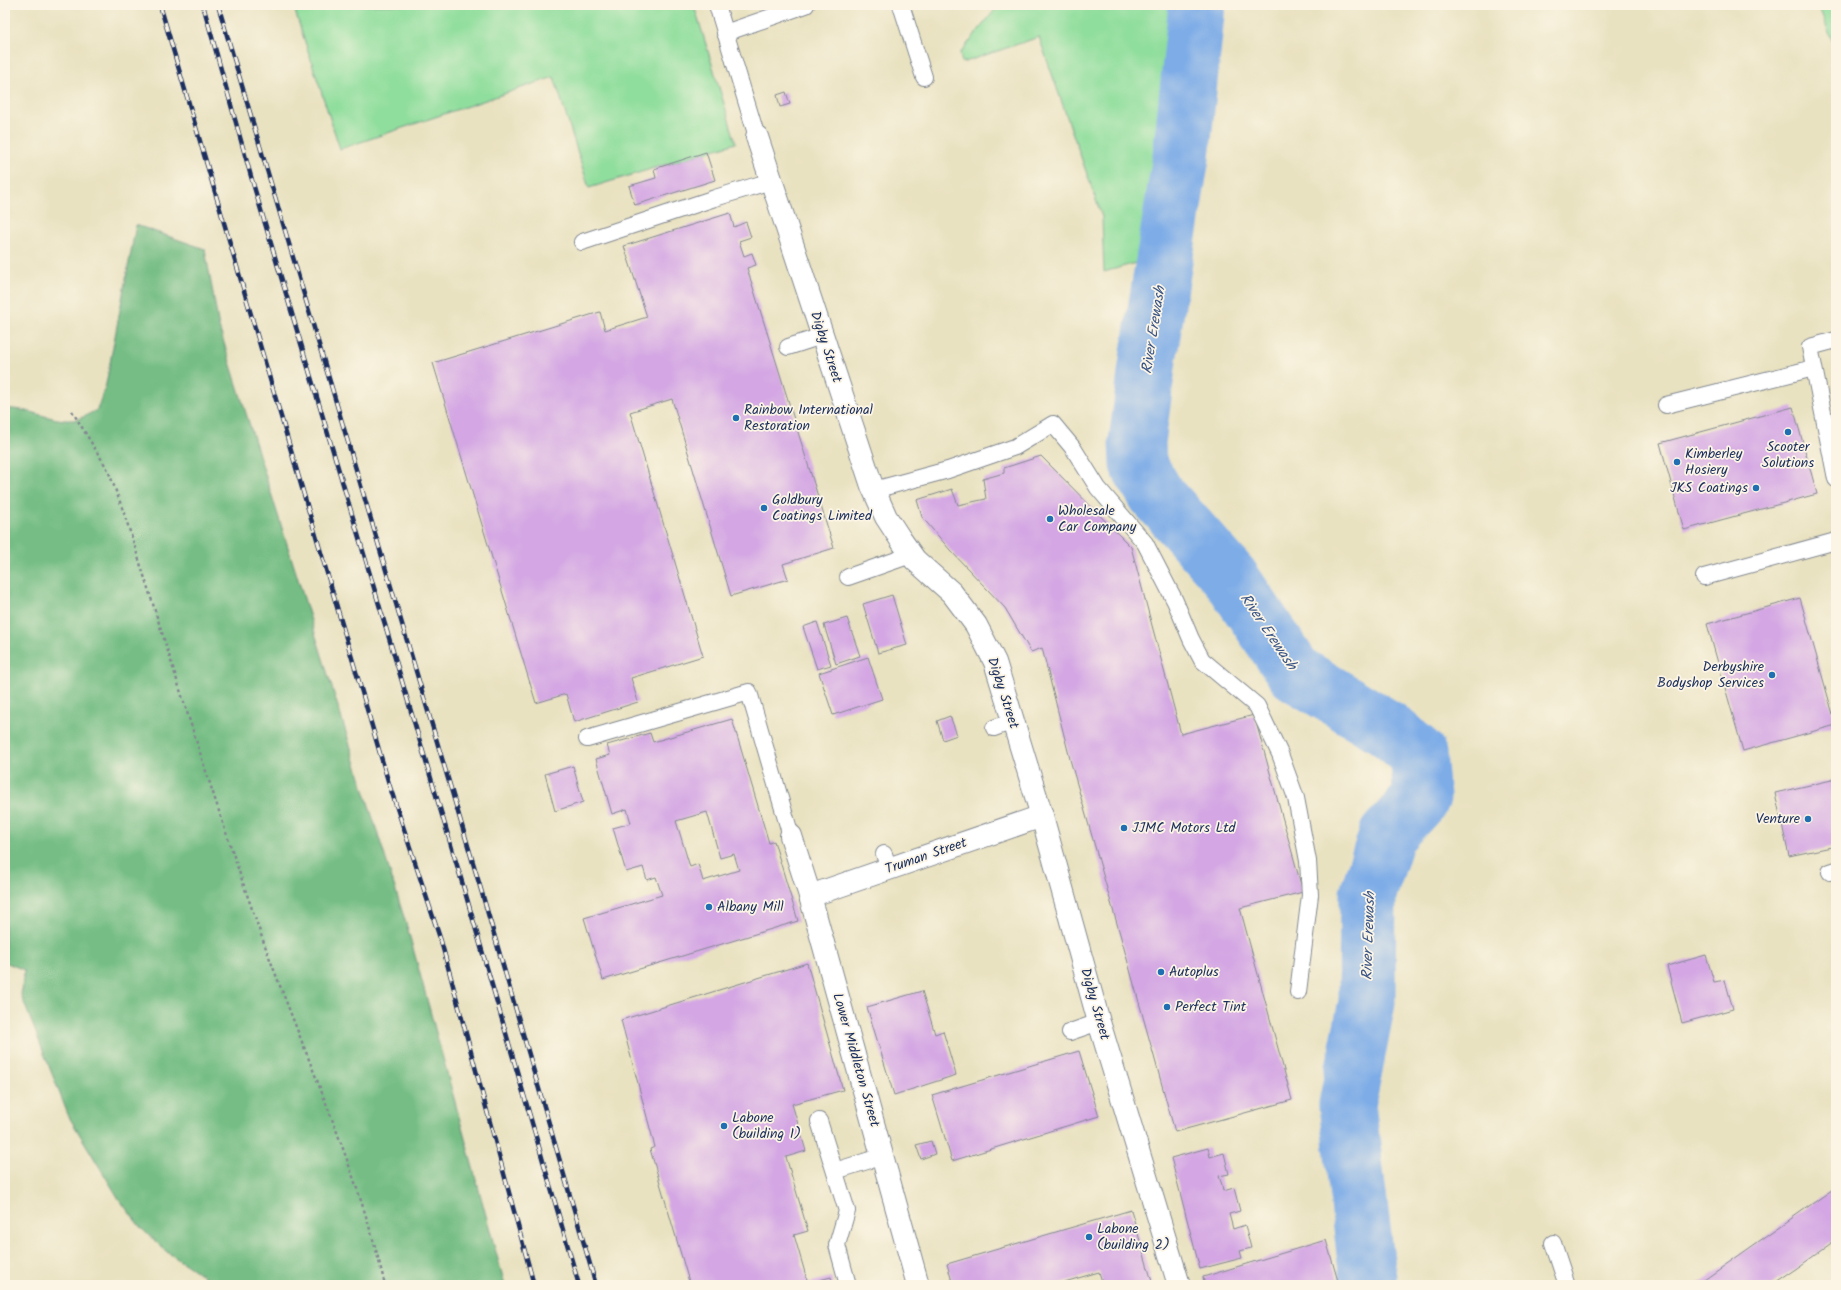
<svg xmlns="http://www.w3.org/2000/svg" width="1841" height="1290" font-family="Kalam,sans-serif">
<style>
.green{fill:#90de9d;stroke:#56867e}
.forest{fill:#74bd84;stroke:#487671}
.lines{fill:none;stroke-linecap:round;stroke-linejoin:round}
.river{stroke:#7dace7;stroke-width:57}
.building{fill:#d4a7e4;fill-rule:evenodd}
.service-casing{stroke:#828890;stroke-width:18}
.minor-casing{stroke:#828890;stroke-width:24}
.path{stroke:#828890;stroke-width:2.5;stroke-dasharray:3 3;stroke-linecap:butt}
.service{stroke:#fff;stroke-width:16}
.minor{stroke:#fff;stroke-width:22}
.rail-casing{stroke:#1b2f5e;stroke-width:4.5}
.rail{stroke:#fcf5e5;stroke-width:3;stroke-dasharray:9;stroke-linecap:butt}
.poi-dot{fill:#1f6fb2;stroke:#fcf5e5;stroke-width:1.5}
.labels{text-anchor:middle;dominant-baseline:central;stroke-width:3.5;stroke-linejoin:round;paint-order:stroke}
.street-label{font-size:14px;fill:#1b2f5e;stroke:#fcf5e5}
.poi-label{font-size:14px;fill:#1b2f5e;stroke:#fcf5e5;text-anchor:start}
.water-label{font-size:15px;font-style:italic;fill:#385487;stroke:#fcf5e5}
</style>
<rect width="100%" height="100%" fill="#fcf5e5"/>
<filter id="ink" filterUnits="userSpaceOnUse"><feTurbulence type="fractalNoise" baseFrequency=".025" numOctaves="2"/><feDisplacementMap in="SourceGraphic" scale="8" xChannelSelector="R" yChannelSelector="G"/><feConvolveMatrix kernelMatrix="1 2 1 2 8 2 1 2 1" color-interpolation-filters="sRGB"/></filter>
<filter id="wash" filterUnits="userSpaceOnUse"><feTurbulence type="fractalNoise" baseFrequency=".012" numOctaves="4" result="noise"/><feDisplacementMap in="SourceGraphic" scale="16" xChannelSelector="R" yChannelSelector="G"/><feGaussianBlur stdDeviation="0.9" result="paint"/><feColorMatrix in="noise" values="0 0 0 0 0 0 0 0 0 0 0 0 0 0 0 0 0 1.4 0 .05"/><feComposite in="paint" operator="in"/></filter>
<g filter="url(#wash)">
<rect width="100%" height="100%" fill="#e9e2c1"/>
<!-- green -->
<g class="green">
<path d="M293,5H694L736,143L589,188L554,77L340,149Z"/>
<path d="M999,5H1178L1167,111L1146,260L1104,272L1102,217L1039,37L962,63L960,53Z"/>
<path d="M1818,5H1836V50Z"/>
</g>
<!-- forest -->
<path class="forest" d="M136,225L205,249L219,327L408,930L505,1285H217L167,1252L141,1228L119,1199L69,1117L21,995L24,970L5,962V409C28,407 50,422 74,420C81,419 90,413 97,410L106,384Z"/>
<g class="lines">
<!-- river -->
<path class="river" d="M1197,5L1181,157L1148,359L1137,442L1138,464L1156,494L1231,578L1295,673L1388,729L1418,754L1422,797L1387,835L1368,894L1367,1002L1347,1105L1369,1285"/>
</g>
<g id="blocks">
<!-- building -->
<g class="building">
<path d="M786,92L790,104L780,107L777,95Z"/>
<path d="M706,152L715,180L635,205L629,186L656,178L654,169Z"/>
<path d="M730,213L734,227L746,222L751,237L739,241L744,256L752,253L756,265L747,268L834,548L783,564L788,579L731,596L672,399L630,412L703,656L631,678L638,702L574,722L566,694L536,703L433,363L600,312L605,330L647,317L624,246Z"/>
<path d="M1793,407L1817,494L1684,530L1660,443Z"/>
<path d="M1041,456L1131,547L1181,734L1254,715L1303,892L1240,908L1292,1100L1175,1132L1122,941L1071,763L1042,648L1031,652L1005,608L950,550L922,517L917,500L952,489L958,505L986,499L983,479L1004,473V468Z"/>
<path d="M892,595L907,645L878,653L863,604Z"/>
<path d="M1800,598L1836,725L1743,751L1707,624Z"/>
<path d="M847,618L860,656L836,664L824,625Z"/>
<path d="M817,622L831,665L817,669L803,627Z"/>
<path d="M868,657L882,699L833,715L819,673Z"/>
<path d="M950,716L957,735L943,740L937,721Z"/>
<path d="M732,719L769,843L774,841L798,921L603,980L584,918L662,895L656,877L647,880L643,867L626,872L613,828L631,823L627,809L612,814L596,759L610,755L607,745L650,733L653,742ZM707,812L720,858L734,854L739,870L703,881L698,864L690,867L676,821Z"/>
<path d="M573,766L583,802L555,811L545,774Z"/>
<path d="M1836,779V846L1789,856L1775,793Z"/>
<path d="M1706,955L1714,982L1725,980L1733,1009L1682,1023L1667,966Z"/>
<path d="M807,963L843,1090L792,1104L806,1151L786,1157L808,1231L794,1235L808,1283L831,1277L833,1285H690L650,1149L655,1147L621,1020Z"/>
<path d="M922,991L935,1034L943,1031L956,1075L894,1095L867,1007Z"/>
<path d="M1079,1051L1099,1116L952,1161L932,1095Z"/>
<path d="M931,1141L935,1154L921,1159L916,1145Z"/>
<path d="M1208,1148L1210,1157L1224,1153L1229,1174L1219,1176L1222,1185L1223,1191L1234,1188L1240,1211L1229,1214L1233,1229L1245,1225L1251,1248L1240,1251L1242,1258L1200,1269L1171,1158Z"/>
<path d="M1836,1187V1240L1797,1268L1772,1285H1697Z"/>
<path d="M1131,1210L1153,1285H1103L1099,1272L1054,1285H953L947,1264Z"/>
<path d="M1326,1240L1338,1281L1324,1285H1205L1203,1277Z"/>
</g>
</g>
</g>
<g filter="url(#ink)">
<use href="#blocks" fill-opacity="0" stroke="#828890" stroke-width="1"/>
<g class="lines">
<!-- service casing -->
<g class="service-casing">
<g id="service">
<path d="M717,5L757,137"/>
<path d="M901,5L924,77"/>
<path d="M725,33L806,5"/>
<path d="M582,242L715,198L771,181"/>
<path d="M1836,340L1810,347L1836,479"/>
<path d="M788,347L822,336"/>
<path d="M1666,405L1814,368"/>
<path d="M874,490L948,470L1015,447L1053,424L1073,448L1098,488L1145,543L1175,601L1191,639L1202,660L1257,706L1280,754L1296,798L1308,861L1310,895L1298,992"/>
<path d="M848,577L911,555"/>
<path d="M1704,577L1836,541"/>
<path d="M994,728L1013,721"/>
<path d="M587,739L749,692L791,836"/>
<path d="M884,854L889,869"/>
<path d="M1830,872L1836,870"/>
<path d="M1070,1032L1099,1022"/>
<path d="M819,1121L847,1211L837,1245L848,1285"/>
<path d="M835,1171L883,1156"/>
<path d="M1553,1243L1567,1285"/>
</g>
</g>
<!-- minor casing -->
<g class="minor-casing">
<g id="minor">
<path d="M757,137L872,486L886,517L901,540L915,560L952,593L976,625L995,662L1042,816L1099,1022L1179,1285"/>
<path d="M791,836L810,896L918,1285"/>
<path d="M810,896L1042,816"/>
</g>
</g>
<!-- path -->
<path class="path" d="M72,411L108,470L123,510C166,643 206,777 252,909C295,1035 354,1155 385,1285"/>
<!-- service -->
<use href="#service" class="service"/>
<!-- minor -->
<use href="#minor" class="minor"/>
<!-- rail casing -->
<g class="rail-casing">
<g id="rail">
<path d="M160,5L389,784L441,941L534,1285"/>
<path d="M203,5L252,180L465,892L579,1285"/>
<path d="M218,5L482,893L596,1285"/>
</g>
</g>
<!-- rail -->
<use href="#rail" class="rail"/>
</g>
</g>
<!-- markers -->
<g class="poi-dot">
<circle cx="736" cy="418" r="4"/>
<circle cx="1788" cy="432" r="4"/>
<circle cx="1677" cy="462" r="4"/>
<circle cx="1756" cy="488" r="4"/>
<circle cx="764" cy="508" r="4"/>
<circle cx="1050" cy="519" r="4"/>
<circle cx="1772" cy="675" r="4"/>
<circle cx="1808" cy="819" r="4"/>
<circle cx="1124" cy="828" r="4"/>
<circle cx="709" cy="907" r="4"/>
<circle cx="1161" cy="972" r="4"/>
<circle cx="1167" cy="1007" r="4"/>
<circle cx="724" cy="1126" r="4"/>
<circle cx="1089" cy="1237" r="4"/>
</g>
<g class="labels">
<!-- street labels -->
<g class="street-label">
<text transform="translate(826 347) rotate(72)">Digby Street</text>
<text transform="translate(1003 693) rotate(72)">Digby Street</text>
<text transform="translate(926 856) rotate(-19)">Truman Street</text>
<text transform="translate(1095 1004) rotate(74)">Digby Street</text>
<text transform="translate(856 1060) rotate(74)">Lower Middleton Street</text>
</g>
<!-- poi labels -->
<g class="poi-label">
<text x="744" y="410">Rainbow International<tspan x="744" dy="16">Restoration</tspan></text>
<text x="1788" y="447" text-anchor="middle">Scooter<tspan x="1788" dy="16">Solutions</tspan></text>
<text x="1685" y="454">Kimberley<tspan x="1685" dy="16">Hosiery</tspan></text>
<text x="1748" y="488" text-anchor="end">JKS Coatings</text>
<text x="772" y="500">Goldbury<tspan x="772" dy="16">Coatings Limited</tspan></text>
<text x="1058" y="511">Wholesale<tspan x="1058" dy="16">Car Company</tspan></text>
<text x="1764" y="667" text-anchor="end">Derbyshire<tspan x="1764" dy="16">Bodyshop Services</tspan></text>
<text x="1800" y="819" text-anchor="end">Venture</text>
<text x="1132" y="828">JJMC Motors Ltd</text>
<text x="717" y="907">Albany Mill</text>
<text x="1169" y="972">Autoplus</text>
<text x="1175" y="1007">Perfect Tint</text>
<text x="732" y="1118">Labone<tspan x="732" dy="16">(building 1)</tspan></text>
<text x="1097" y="1229">Labone<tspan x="1097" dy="16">(building 2)</tspan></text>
</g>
<!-- water labels -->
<g class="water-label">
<text transform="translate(1154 330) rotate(-81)">River Erewash</text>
<text transform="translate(1268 632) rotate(56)">River Erewash</text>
<text transform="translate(1369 936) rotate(-88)">River Erewash</text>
</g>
</g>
<!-- margin -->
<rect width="1841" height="1290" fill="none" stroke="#fcf5e5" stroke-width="20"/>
</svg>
